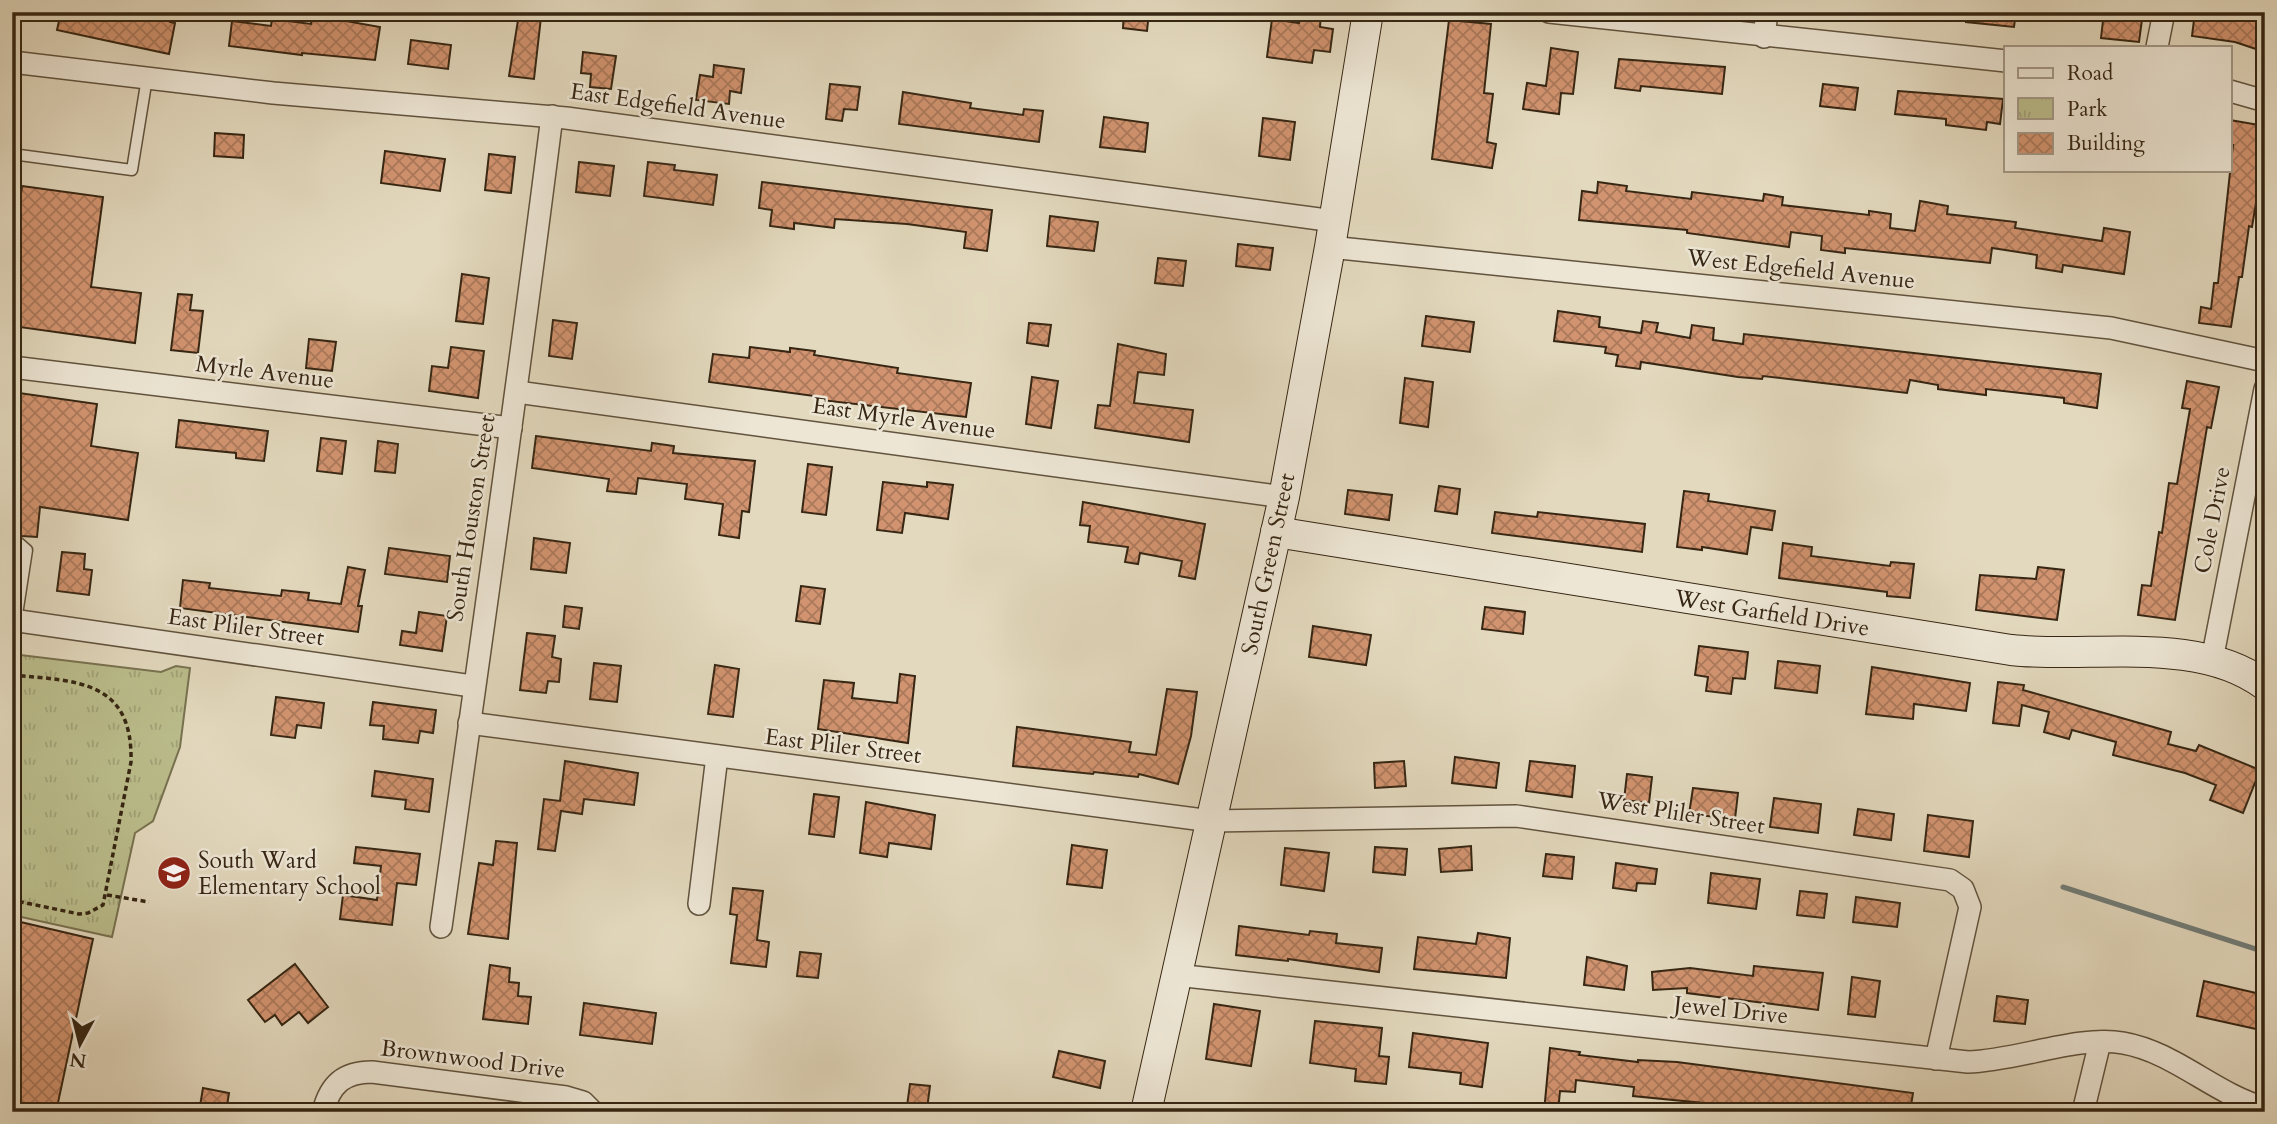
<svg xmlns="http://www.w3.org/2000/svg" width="2277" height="1124" font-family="Cardo,serif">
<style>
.park{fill:url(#park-tufts);stroke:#787250;stroke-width:2}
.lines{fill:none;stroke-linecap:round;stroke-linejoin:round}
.stream{stroke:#717d78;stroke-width:5}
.building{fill:url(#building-cross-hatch);stroke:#362613;stroke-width:2}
.lane-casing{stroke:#61533e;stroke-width:13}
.street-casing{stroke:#61533e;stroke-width:24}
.secondary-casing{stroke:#362613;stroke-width:32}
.path{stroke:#362613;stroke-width:3.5;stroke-dasharray:5 3.5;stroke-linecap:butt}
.lane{stroke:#ede6d5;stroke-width:10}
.street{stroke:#ede6d5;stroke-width:21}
.secondary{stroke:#ede6d5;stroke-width:30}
.labels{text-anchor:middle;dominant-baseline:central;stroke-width:5;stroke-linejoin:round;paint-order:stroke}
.street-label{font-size:23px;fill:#362613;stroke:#ede6d5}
.poi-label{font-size:23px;fill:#362613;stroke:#ede6d5;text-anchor:start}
</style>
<defs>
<pattern id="park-tufts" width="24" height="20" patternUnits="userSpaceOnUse" patternTransform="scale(1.75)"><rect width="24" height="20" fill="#bbbd8c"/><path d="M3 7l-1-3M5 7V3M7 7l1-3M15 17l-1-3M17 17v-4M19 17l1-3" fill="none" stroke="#a1a278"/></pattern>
<pattern id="building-cross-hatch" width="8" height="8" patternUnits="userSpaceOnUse" patternTransform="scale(1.75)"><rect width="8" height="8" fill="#d29470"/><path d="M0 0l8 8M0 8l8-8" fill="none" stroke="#ab795b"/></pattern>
</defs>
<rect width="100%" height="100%" fill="#e3d9be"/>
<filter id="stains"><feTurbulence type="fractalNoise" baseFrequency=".00286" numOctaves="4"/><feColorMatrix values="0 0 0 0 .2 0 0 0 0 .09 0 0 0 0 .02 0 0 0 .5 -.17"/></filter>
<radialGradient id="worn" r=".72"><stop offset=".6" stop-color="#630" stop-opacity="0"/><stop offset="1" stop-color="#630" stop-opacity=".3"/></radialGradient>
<!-- park -->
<path class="park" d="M12,654L161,672L176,666L190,668L180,747L153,821L135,833L112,937L12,915Z"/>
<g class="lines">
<!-- stream -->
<path class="stream" d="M2063,887L2265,952"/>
</g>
<!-- building -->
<g class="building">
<path d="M61,12H172L170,22L175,23L169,54L57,30Z"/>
<path d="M1124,12H1149L1147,31L1123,28Z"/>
<path d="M1301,12H1321L1320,27L1333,29L1330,52L1314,50L1312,63L1267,57L1272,19L1299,23Z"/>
<path d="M1966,12H2016L2014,27L1966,22Z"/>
<path d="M2104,12H2143L2139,42L2101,38Z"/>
<path d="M2195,12L2265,20V52L2235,42L2192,36Z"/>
<path d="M519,14L541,17L534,79L509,76Z"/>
<path d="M312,15L380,27L375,60L302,53V55L229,46L232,21L271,26L272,19L311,24Z"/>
<path d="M1449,20L1491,24L1484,93L1493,94L1487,142L1496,144L1492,168L1432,159Z"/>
<path d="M411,40L451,45L448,69L408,64Z"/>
<path d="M1551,48L1578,52L1573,94L1561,93L1559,114L1523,109L1527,83L1546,86Z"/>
<path d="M583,52L616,56L611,89L590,87L591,74L581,73Z"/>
<path d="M1619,59L1725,67L1722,94L1641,86L1640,91L1615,88Z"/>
<path d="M714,65L744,69L741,93L730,91L729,104L696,100L700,75L713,77Z"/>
<path d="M830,84L860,87L857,110L844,109L842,121L826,119Z"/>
<path d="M1823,84L1858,88L1855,110L1820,106Z"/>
<path d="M1898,91L2003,99L2000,124L1987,122L1986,130L1946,125V119L1895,114Z"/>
<path d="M903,92L971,103L970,108L1023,115L1024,109L1043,111L1039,142L899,124Z"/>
<path d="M1104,117L1148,123L1145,152L1100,147Z"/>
<path d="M1263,118L1295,122L1290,160L1259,156Z"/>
<path d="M2230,120L2265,126V149L2252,227L2249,226L2242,277H2239L2231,327L2199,323L2201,307L2211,309L2214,283H2218L2233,145H2230Z"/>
<path d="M215,133L244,135L243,158L214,156Z"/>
<path d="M385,151L445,159L440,191L381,183Z"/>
<path d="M489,154L515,157L511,193L485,190Z"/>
<path d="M579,162L614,166L610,196L576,192Z"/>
<path d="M648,162L675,165L674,170L717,175L713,205L644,196Z"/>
<path d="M762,182L992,210L987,251L964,248L966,232L907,224L835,219L834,228L794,223V229L770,226L772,210L759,208Z"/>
<path d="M1598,182L1627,186L1626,191L1691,199L1692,192L1763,201L1764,194L1783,197L1782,205L1869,215V211L1891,214L1890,228L1915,231L1920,201L1948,206L1947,214L2016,222L2015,228L2102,241L2104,228L2130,232L2124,274L2063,265L2062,272L2036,268L2037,255L1992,248L1990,263L1845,248V253L1821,250L1822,236L1791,232L1789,247L1687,233V230L1579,220L1582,191L1597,193Z"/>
<path d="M22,186L103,197L91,287L141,293L135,343L12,326V264Z"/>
<path d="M1050,216L1098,222L1094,251L1047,246Z"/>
<path d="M1238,244L1273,248L1270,270L1236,266Z"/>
<path d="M1158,258L1186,261L1183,286L1155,283Z"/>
<path d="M462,274L489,278L483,324L456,321Z"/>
<path d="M178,294L192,295L190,310L203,311L198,353L171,350Z"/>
<path d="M1558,311L1600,317L1599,327L1641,333L1643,321L1658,323L1656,332L1690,338L1692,325L1714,328L1713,340L1743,344L1744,334L2101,374L2097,408L2064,403V398L1986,389V395L1938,389V385L1910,380L1907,393L1763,376L1762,379L1738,377L1641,362L1640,369L1616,366L1618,355L1605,353L1606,347L1554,341Z"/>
<path d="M1426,316L1474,322L1470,352L1422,346Z"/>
<path d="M553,320L577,323L572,359L549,356Z"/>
<path d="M1029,323L1051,325L1048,346L1027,343Z"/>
<path d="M309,339L336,342L332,371L306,368Z"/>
<path d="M1118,344L1166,354L1164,375L1138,372L1134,403L1193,410L1189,442L1095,428L1098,405L1110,406Z"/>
<path d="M451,347L484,351L478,398L429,391L432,366L448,368Z"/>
<path d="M750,347L790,352V348L815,351L814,355L898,368L897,373L971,383L966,417L821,400L822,397L709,382L713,354L749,358Z"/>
<path d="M1032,377L1058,381L1051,428L1026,424Z"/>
<path d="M1405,378L1433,382L1428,427L1400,423Z"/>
<path d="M2187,381L2219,387L2211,428L2207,427L2175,620L2138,615L2142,585L2151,586L2159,532L2162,533L2169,483L2177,484L2190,409L2182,408Z"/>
<path d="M12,392L97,404L91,446L138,453L128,520L40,507L37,537L22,536L17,531L21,504L12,503Z"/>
<path d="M179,420L268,431L264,461L236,458V453L176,447Z"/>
<path d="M536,436L651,451L652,443L674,446L673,453L755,461L749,512L742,511L739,538L719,535L723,504L685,499L687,484L638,478L636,494L607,491L609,479L532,468Z"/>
<path d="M321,438L346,441L342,474L317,471Z"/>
<path d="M378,441L398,444L395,473L375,471Z"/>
<path d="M808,464L832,467L826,515L802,512Z"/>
<path d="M883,482L927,487V482L953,485L948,519L905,513L902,533L877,530Z"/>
<path d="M1439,486L1460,489L1457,514L1435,511Z"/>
<path d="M1348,490L1392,495L1389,520L1345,514Z"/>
<path d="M1684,491L1709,494L1708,501L1775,511L1772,530L1751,527L1747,554L1702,547V550L1677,547Z"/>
<path d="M1083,502L1205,524L1195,579L1179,576L1182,561L1140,553L1138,564L1125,562L1128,547L1088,542L1090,526L1080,525Z"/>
<path d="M1495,512L1537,517L1538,512L1645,524L1642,552L1492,533Z"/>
<path d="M534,538L570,543L566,573L531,569Z"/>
<path d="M1783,543L1812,547L1811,556L1890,566L1891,562L1914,564L1910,598L1887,596V592L1779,578Z"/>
<path d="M389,548L450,556L447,582L385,574Z"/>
<path d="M62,552L85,554L84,569L92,570L89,595L57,591Z"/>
<path d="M348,567L365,570L358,606H362L358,632L180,608L183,580L210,583L209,588L281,596L282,590L309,593L308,600L341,604Z"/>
<path d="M2038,567L2064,570L2057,620L1976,610L1980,575L2036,579Z"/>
<path d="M801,586L825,589L820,624L796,621Z"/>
<path d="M565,606L582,608L579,629L563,627Z"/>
<path d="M1485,607L1525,612L1523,634L1482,629Z"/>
<path d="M419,612L447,616L442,651L400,645L402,631L416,633Z"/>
<path d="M1313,626L1371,635L1366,665L1309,657Z"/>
<path d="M527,633L555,636L552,657L561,659L559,682L548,681L546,693L520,690Z"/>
<path d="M1699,646L1748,652L1745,679L1733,678L1731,694L1706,691L1708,677L1695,675Z"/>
<path d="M1778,661L1820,666L1817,693L1775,688Z"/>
<path d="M594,663L621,666L617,702L590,699Z"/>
<path d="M715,665L739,669L733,717L708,714Z"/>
<path d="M1872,667L1970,683L1966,711L1914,704L1913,719L1866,714Z"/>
<path d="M900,674L915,676L908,743L818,729L824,680L854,683L852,698L897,703Z"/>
<path d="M1998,682L2024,685L2023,690L2171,732L2168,744L2196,751L2199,745L2260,770L2243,813L2210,800L2216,785L2185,773L2113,755L2116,742L2072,730L2069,739L2044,732L2049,712L2022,705L2019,726L1993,723Z"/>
<path d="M1167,689L1197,692L1191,736L1178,784L1139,774L1138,777L1094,772L1093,774L1013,766L1017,727L1131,742L1129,752L1156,755Z"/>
<path d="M276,697L324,703L321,728L297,725L295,738L271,735Z"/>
<path d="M373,702L436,710L433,733L420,731L418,743L383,739L384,726L370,725Z"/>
<path d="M1455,757L1499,763L1496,788L1452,783Z"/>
<path d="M565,761L638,773L634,805L584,799L582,814L561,811L555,851L538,849L544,799L560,801Z"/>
<path d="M1404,761L1406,786L1375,788L1374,763Z"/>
<path d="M1530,761L1575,766L1572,797L1526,791Z"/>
<path d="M375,771L433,779L429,812L405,809L406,800L372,796Z"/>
<path d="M1627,774L1652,777L1649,803L1624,800Z"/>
<path d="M1693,788L1738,793L1735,819L1689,814Z"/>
<path d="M814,794L839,797L834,837L809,834Z"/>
<path d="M1774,798L1821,804L1818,833L1770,827Z"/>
<path d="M866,802L935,815L931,849L889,843L887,857L860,853Z"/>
<path d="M1858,809L1894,814L1891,840L1854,835Z"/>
<path d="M1928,815L1973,821L1969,857L1924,851Z"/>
<path d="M496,841L517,843L508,939L468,934L479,863L493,865Z"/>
<path d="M1072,845L1107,850L1102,888L1067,884Z"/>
<path d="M1471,846L1472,870L1441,872L1439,849Z"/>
<path d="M356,847L420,854L416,885L397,883L392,925L340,919L343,895L377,900L381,866L354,863Z"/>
<path d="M1375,847L1407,849L1405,875L1373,872Z"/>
<path d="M1285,848L1329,853L1324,891L1281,885Z"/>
<path d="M1546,854L1574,857L1572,879L1543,876Z"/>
<path d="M1616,863L1657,869L1655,884L1637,883L1636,891L1613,888Z"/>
<path d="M1711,873L1760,879L1756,909L1708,903Z"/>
<path d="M733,888L763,891L757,940L769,942L766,967L731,963L737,915L730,914Z"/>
<path d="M1800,891L1827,894L1824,918L1797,915Z"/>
<path d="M1856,897L1900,903L1897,927L1853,922Z"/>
<path d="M12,920L93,939L56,1112H12Z"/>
<path d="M1239,926L1309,935L1310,931L1337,934L1336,943L1382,948L1379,972L1288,959V961L1236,955Z"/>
<path d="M1478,933L1510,938L1506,978L1414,969L1418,937L1476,944Z"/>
<path d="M800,952L821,954L818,978L797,976Z"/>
<path d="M1587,957L1627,966L1624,990L1584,985Z"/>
<path d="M295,964L328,1007L308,1023L299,1012L282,1025L275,1015L265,1022L248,1000Z"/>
<path d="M490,965L510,968L509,982L519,983L518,996L531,997L528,1024L483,1019Z"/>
<path d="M1754,966L1823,973L1818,1010L1687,993V988L1653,990L1652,972L1690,968L1753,976Z"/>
<path d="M1852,977L1880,981L1875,1017L1848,1014Z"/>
<path d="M2204,981L2265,995V1031L2197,1016Z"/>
<path d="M1997,996L2028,1000L2025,1024L1994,1021Z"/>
<path d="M584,1003L656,1013L652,1044L580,1035Z"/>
<path d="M1214,1004L1260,1011L1251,1066L1206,1059Z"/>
<path d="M1315,1021L1382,1028L1379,1056L1389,1057L1386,1084L1355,1081L1356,1069L1310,1063Z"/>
<path d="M1413,1033L1488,1043L1482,1087L1460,1084L1461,1073L1409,1067Z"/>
<path d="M1550,1048L1580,1052L1579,1055L1638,1062V1060L1677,1062L1913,1093L1910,1112H1831L1777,1105L1776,1112H1754V1108L1633,1096L1634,1087L1576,1080L1575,1092L1560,1091L1558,1112H1544Z"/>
<path d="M1059,1051L1105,1061L1100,1088L1053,1077Z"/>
<path d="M910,1084L930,1086L927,1109L907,1106Z"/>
<path d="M203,1088L229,1093L226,1112H199Z"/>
</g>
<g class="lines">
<!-- lane casing -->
<g class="lane-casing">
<g id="lane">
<path d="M12,154L132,170L147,78"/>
<path d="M12,537L27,550L16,621"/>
</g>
</g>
<!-- street casing -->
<g class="street-casing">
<g id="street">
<path d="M1549,12L2006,61"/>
<path d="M1764,37L1767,12"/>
<path d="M2157,47L2164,12"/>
<path d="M12,62L273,93L566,118L1334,221"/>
<path d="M2230,91L2265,101"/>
<path d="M1330,247L2111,328L2265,361"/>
<path d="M12,367L511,428"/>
<path d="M517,392L1284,497"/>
<path d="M12,620L472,686"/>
<path d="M2212,660L2265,389"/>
<path d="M469,723L1211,821L1516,816L1950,880L1963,889L1970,907L1936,1059"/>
<path d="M699,904L717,756"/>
<path d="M441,927C479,657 518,387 552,116"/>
<path d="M1176,975L1968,1062C2016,1061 2078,1035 2123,1043C2175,1052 2214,1094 2265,1108"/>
<path d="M323,1112C330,1084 344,1072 372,1072L566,1097L583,1102L593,1112"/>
<path d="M2083,1112L2100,1042"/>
</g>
</g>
<!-- secondary casing -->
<g class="secondary-casing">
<g id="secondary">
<path d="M1276,532L2011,650C2090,659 2197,634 2265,685"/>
<path d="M1146,1112L1284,497L1330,247L1368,12"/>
</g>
</g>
<!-- path -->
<g class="path">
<path d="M12,675C77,681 133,680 131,762L103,905L88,913L79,914L12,900"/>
<path d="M107,895L149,902"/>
</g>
<!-- lane -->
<use href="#lane" class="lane"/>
<!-- street -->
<use href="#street" class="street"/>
<!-- secondary -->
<use href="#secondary" class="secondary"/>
</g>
<!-- icons -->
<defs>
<g id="school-disc" transform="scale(1.75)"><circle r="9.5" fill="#8f2418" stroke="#ede6d5"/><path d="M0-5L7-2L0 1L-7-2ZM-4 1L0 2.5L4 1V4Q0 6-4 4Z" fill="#fff"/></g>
</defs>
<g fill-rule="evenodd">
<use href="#school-disc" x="174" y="873"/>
</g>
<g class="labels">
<!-- street labels -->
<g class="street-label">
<text transform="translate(678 106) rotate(8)">East Edgefield Avenue</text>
<text transform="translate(1801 269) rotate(6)">West Edgefield Avenue</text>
<text transform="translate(265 372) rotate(7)">Myrle Avenue</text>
<text transform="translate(904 418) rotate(8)">East Myrle Avenue</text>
<text transform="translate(471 518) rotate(-81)">South Houston Street</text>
<text transform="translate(2212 520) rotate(-79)">Cole Drive</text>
<text transform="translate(1268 564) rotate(-78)">South Green Street</text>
<text transform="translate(1772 613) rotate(9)">West Garfield Drive</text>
<text transform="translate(246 627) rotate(8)">East Pliler Street</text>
<text transform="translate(843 746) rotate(7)">East Pliler Street</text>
<text transform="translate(1681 813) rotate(9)">West Pliler Street</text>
<text transform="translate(1731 1010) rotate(6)">Jewel Drive</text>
<text transform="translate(473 1059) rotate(7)">Brownwood Drive</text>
</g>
<!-- poi labels -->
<g class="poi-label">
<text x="198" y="860">South Ward<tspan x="198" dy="26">Elementary School</tspan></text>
</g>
</g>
<!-- margin -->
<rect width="2277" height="1124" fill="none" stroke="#e3d9be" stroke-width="42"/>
<rect x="14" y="14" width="2249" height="1096" fill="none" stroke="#362613" stroke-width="3.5"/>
<rect x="21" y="21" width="2235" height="1082" fill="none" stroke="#362613" stroke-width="2"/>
<!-- legend -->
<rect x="2004" y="46" width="228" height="126" fill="#ede6d5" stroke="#a49987" stroke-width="2"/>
<rect x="2018" y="68" width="35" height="10" fill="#ede6d5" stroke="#a49987" stroke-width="2"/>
<text x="2067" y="80" font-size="21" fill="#362613">Road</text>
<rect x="2018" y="98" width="35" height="21" fill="url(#park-tufts)" stroke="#a49987" stroke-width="2"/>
<text x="2067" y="116" font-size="21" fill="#362613">Park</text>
<rect x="2018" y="133" width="35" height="21" fill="url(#building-cross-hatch)" stroke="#a49987" stroke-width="2"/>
<text x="2067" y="150" font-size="21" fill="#362613">Building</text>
<!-- north arrow -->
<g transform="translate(80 1044) rotate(187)" stroke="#ede6d5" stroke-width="5" paint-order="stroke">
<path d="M0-5L12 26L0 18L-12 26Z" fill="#362613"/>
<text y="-10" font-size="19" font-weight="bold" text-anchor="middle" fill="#362613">N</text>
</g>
<rect width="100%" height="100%" filter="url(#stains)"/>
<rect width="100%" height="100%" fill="url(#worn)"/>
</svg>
